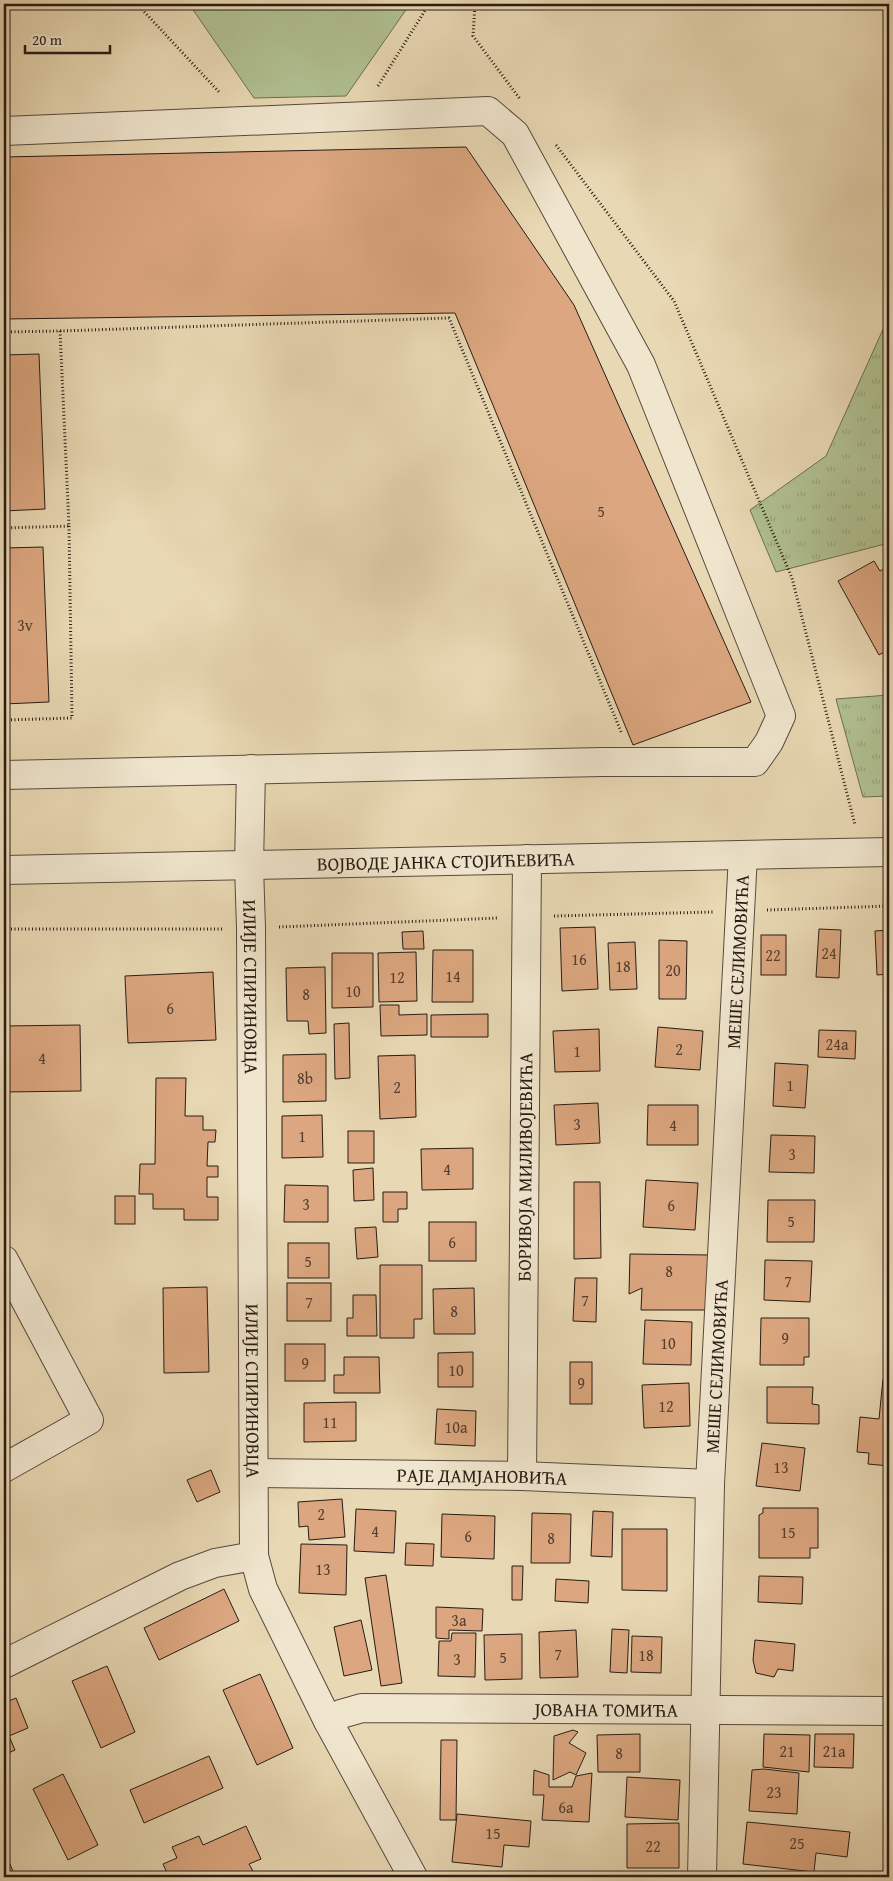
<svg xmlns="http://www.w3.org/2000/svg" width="893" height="1881" font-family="'Gentium Book Plus',serif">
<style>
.grass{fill:url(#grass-tufts);stroke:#6c6e52}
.pitch{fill:#b0c091;stroke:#6c6e52}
.building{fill:#dca780;stroke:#281b14}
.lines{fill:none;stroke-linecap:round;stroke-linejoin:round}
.minor-casing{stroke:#584a3c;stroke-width:30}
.path{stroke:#281b14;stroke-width:3;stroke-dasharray:1 2.5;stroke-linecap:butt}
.minor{stroke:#f0e6ce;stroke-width:28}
.labels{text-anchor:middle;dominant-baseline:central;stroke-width:5;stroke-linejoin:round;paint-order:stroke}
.number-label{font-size:16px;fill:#553e2f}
.street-label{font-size:19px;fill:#281b14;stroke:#f0e6ce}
</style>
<defs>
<pattern id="grass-tufts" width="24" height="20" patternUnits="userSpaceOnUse" patternTransform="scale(1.25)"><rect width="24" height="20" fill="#b0c091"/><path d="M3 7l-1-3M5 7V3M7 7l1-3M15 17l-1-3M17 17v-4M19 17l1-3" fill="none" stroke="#97a47c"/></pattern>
</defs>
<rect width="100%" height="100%" fill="#e8d8b3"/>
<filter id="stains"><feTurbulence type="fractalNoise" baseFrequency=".004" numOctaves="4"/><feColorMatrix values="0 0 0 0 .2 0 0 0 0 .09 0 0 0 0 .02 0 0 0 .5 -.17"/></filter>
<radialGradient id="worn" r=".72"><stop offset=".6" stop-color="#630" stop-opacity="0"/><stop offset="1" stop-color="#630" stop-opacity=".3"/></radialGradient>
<!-- grass -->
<g class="grass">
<path d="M889,316V543L776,572L750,510L826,456Z"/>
<path d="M889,695V796L863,797L836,699Z"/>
</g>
<!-- pitch -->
<path class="pitch" d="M189,4H410L346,96L254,98Z"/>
<!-- building -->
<g class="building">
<path d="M466,147L574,305L751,702L633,745L455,313L4,319V157Z"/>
<path d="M39,354L45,509L4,511V355Z"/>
<path d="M43,547L49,702L4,704V548Z"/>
<path d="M874,561L880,571L889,566V649L879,655L838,581Z"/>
<path d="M595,927L598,989L562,991L560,928Z"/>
<path d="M819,929L841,930L839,978L816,977Z"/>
<path d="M889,930V974L877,975L875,931Z"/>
<path d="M423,931L424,949H403L402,932Z"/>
<rect x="761" y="935" width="25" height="40"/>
<path d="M659,940L687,941L686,999H659Z"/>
<path d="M635,942L637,989L610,990L608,943Z"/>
<path d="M433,950H473V1002H432Z"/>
<path d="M416,952L417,1001L379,1002L378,953Z"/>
<path d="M332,953H373V1007L332,1008Z"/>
<path d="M325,967L326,1033L309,1034L308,1021H287L286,968Z"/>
<path d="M213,972L216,1040L128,1043L125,976Z"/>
<path d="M380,1005H399V1015L427,1014V1035L381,1036Z"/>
<path d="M488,1014V1037H431V1015Z"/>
<path d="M349,1023L350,1078L335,1079L334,1024Z"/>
<path d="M80,1025L81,1091L4,1092V1026Z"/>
<path d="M658,1027L703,1031L700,1070L655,1067Z"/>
<path d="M599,1029L600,1071L555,1072L553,1031Z"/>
<path d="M819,1030L856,1031L855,1059L818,1057Z"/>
<path d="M326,1054V1101L283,1102V1055Z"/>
<path d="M415,1055L416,1117L380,1119L378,1056Z"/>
<path d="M775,1063L808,1065L805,1108L773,1106Z"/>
<path d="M156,1078H186L185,1116H203V1130H216L215,1142H208L207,1166H218V1177H207V1197H218V1220H184V1209H153V1194H139L140,1164H155Z"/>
<path d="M598,1103L600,1143L556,1145L554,1105Z"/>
<path d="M648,1105H698V1145H647Z"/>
<path d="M322,1115L323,1157L282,1158V1116Z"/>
<rect x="348" y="1131" width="26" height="32"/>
<path d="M771,1135L815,1136L814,1173L769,1172Z"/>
<path d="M473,1148V1189L422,1190L421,1149Z"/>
<path d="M373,1168L374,1200L354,1201L353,1170Z"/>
<path d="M646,1180L698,1183L695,1230L643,1227Z"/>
<path d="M574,1182H600L601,1258L574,1259Z"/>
<path d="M285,1185L328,1186V1222H284Z"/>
<path d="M383,1192H407V1209H398V1222H383Z"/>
<rect x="115" y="1196" width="20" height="28"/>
<path d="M768,1200H815L814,1242H767Z"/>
<rect x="429" y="1222" width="47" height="39"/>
<path d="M376,1227L378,1257L357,1259L355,1228Z"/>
<rect x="288" y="1243" width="41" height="35"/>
<path d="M630,1254L710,1255L709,1310H641L642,1288L629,1294Z"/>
<path d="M765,1260L812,1261L810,1302L764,1300Z"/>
<path d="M380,1265H422V1319H414V1338H380Z"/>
<path d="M575,1278H597L596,1322L573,1321Z"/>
<rect x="287" y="1283" width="44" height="38"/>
<path d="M207,1287L209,1372L164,1373L163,1288Z"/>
<path d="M474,1288L475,1334H434L433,1289Z"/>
<path d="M353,1295H376L377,1336H347V1318H353Z"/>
<path d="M761,1318H809V1357H804V1365H760Z"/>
<path d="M645,1320L692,1322L691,1365L643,1364Z"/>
<rect x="285" y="1344" width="40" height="37"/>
<path d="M473,1352V1387H438V1353Z"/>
<path d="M344,1357H379L380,1393H334V1375H344Z"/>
<rect x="570" y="1362" width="22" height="42"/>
<path d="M883,1379H889V1466L868,1464L869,1453L857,1452L860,1417L879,1419Z"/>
<path d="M689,1383L690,1426L644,1428L642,1385Z"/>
<path d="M767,1387H813L812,1404L819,1405V1424L767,1423Z"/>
<path d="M356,1402V1441L304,1442V1403Z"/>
<path d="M437,1409L476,1411L475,1446L435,1444Z"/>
<path d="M762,1443L805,1448L800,1491L756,1486Z"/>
<path d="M211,1470L220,1492L197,1502L187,1480Z"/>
<path d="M342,1499L345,1537L309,1540L308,1526L299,1527L298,1502Z"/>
<path d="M763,1508H818V1548H810V1558H759V1515L763,1513Z"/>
<path d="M356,1509L396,1511L394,1553L354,1551Z"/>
<path d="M593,1511L613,1512L612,1557L591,1556Z"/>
<path d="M532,1513L571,1514L570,1563H531Z"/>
<path d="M442,1514L495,1516L494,1559L441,1557Z"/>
<path d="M622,1529H667V1591L622,1590Z"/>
<path d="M406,1543L434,1544L433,1566L405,1565Z"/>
<path d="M301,1544L347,1545L346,1595L299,1593Z"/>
<path d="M512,1566H523L522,1600H512Z"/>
<path d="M386,1575L402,1683L381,1686L365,1578Z"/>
<path d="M759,1576L803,1577L802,1604L758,1602Z"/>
<path d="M556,1579L589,1581L588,1603L555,1601Z"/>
<path d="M224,1589L239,1621L159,1660L144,1628Z"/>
<path d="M436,1607L483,1609L482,1631L449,1630V1639L436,1638Z"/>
<path d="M361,1620L372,1670L344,1676L334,1627Z"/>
<path d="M612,1629L629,1630L627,1673L610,1672Z"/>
<path d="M576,1630L578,1677L540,1678L539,1632Z"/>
<path d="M452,1633H476L475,1677L438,1676L439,1641H451Z"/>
<path d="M522,1634V1679L485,1680L484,1635Z"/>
<path d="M632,1636L662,1637L661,1673L631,1672Z"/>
<path d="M755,1640L795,1644L793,1671L778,1669L774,1677L756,1673L753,1660Z"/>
<path d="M107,1666L135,1732L101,1748L72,1681Z"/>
<path d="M260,1674L293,1748L257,1765L223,1690Z"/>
<path d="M16,1698L28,1728L9,1736L15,1750L4,1755V1703Z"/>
<path d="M573,1730L578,1732L569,1743L586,1753L576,1775L570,1772L553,1780L554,1736Z"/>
<path d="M640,1734V1772H598L597,1735Z"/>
<path d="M764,1734L810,1735L809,1772L763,1767Z"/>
<path d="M815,1734H854L853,1768L814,1767Z"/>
<path d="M441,1740H457L456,1820H440Z"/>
<path d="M209,1756L223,1788L144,1823L130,1790Z"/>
<path d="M886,1757H889V1768H885Z"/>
<path d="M764,1769L799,1773L797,1814L749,1811L752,1770Z"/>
<path d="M534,1770L549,1775V1787H572L576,1776L592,1773L589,1822L542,1820L544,1795H533Z"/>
<path d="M63,1774L98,1845L68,1860L33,1789Z"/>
<path d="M627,1777L680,1780L678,1820L625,1817Z"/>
<path d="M457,1814L531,1821L529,1847L504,1845L502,1867L452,1862Z"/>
<path d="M747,1822L850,1832L847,1857L816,1853L814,1872L743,1864Z"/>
<path d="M679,1823V1868H627V1824Z"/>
<path d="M246,1826L261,1859L249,1864L253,1871L239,1877H169L163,1864L177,1858L172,1847L199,1836L203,1845Z"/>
<path d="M8,1859L12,1869L16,1877H4V1861Z"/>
<path d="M489,1873L542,1877H489Z"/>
</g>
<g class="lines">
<!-- minor casing -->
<g class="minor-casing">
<g id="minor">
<path d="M4,131L488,111L515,134L641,365L781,716L769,742L755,762H602L4,775"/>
<path id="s1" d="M251,769L249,866L251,928L254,1556L263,1589L328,1721L413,1877"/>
<path id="s2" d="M4,870L889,852"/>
<path d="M4,1260L89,1420L4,1468"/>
<path id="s3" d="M254,1473L522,1476L710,1484"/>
<path id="s4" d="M522,1476L527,859"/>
<path d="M4,1664L180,1576L215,1563L254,1556"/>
<path id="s5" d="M328,1721L341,1714L362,1708L889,1711"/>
<path id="s6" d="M702,1877L710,1484L743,855"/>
</g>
</g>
<!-- path -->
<g class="path">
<path d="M137,4L220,93"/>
<path d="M475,4L473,36L520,99"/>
<path d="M378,86L429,4"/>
<path d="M556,145L674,301L792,578L855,825"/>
<path d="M60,331L449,318L622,734"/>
<path d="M4,332L60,331L69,526L4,528"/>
<path d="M4,720L72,718L69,526"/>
<path d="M767,910L889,906"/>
<path d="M554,916L713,912"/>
<path d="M279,927L498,918"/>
<path d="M4,929H223"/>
</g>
<!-- minor -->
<use href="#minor" class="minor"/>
</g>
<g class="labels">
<!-- number labels -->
<g class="number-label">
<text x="601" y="511">5</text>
<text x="25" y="625">3v</text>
<text x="829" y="953">24</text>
<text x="773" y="955">22</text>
<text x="579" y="959">16</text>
<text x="623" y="966">18</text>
<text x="673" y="970">20</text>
<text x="453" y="976">14</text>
<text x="397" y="977">12</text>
<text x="353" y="991">10</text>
<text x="306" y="994">8</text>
<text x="170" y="1008">6</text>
<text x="837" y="1044">24a</text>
<text x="679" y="1049">2</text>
<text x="577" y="1051">1</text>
<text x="42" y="1058">4</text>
<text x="305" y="1078">8b</text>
<text x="790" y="1085">1</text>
<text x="397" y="1087">2</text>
<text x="577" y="1124">3</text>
<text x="673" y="1125">4</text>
<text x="302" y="1136">1</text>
<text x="792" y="1154">3</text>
<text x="447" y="1169">4</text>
<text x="306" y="1204">3</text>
<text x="671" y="1205">6</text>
<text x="791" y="1221">5</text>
<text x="452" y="1242">6</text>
<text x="308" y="1261">5</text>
<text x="669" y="1271">8</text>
<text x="788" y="1281">7</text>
<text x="585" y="1300">7</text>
<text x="309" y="1302">7</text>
<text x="454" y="1311">8</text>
<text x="785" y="1338">9</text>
<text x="668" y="1343">10</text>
<text x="305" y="1363">9</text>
<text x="456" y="1370">10</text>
<text x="581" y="1383">9</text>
<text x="666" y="1406">12</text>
<text x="330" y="1422">11</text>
<text x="456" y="1427">10a</text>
<text x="781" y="1467">13</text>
<text x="321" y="1514">2</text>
<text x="375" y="1531">4</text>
<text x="788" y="1532">15</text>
<text x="468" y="1536">6</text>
<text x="551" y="1538">8</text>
<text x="323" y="1569">13</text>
<text x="459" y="1620">3a</text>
<text x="558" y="1654">7</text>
<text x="646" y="1655">18</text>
<text x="503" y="1657">5</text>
<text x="457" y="1659">3</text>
<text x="787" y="1751">21</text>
<text x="834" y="1751">21a</text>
<text x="619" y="1753">8</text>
<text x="774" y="1792">23</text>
<text x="566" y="1807">6a</text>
<text x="493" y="1833">15</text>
<text x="797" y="1843">25</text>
<text x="653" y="1846">22</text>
</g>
<!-- street labels -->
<g class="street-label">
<text stroke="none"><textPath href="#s2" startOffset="442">ВОЈВОДЕ ЈАНКА СТОЈИЋЕВИЋА</textPath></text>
<text stroke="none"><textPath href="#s6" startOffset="916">МЕШЕ СЕЛИМОВИЋА</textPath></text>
<text stroke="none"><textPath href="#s1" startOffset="218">ИЛИЈЕ СПИРИНОВЦА</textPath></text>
<text stroke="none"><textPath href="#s4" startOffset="309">БОРИВОЈА МИЛИВОЈЕВИЋА</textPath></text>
<text stroke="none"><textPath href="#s6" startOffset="511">МЕШЕ СЕЛИМОВИЋА</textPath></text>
<text stroke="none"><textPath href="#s1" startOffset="622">ИЛИЈЕ СПИРИНОВЦА</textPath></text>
<text stroke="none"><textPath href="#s3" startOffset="228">РАЈЕ ДАМЈАНОВИЋА</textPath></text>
<text stroke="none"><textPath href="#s5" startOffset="281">ЈОВАНА ТОМИЋА</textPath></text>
</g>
</g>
<!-- margin -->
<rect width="893" height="1881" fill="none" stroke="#e8d8b3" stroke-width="20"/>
<rect x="5" y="5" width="883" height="1871" fill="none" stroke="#281b14" stroke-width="2.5"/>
<rect x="10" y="10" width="873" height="1861" fill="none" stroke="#281b14"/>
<!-- scale -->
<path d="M25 45v8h85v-8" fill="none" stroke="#281b14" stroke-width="2.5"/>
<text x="32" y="45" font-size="15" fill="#281b14" stroke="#f0e6ce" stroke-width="4" paint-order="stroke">20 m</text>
<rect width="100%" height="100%" filter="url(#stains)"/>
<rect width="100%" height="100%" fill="url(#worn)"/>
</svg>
